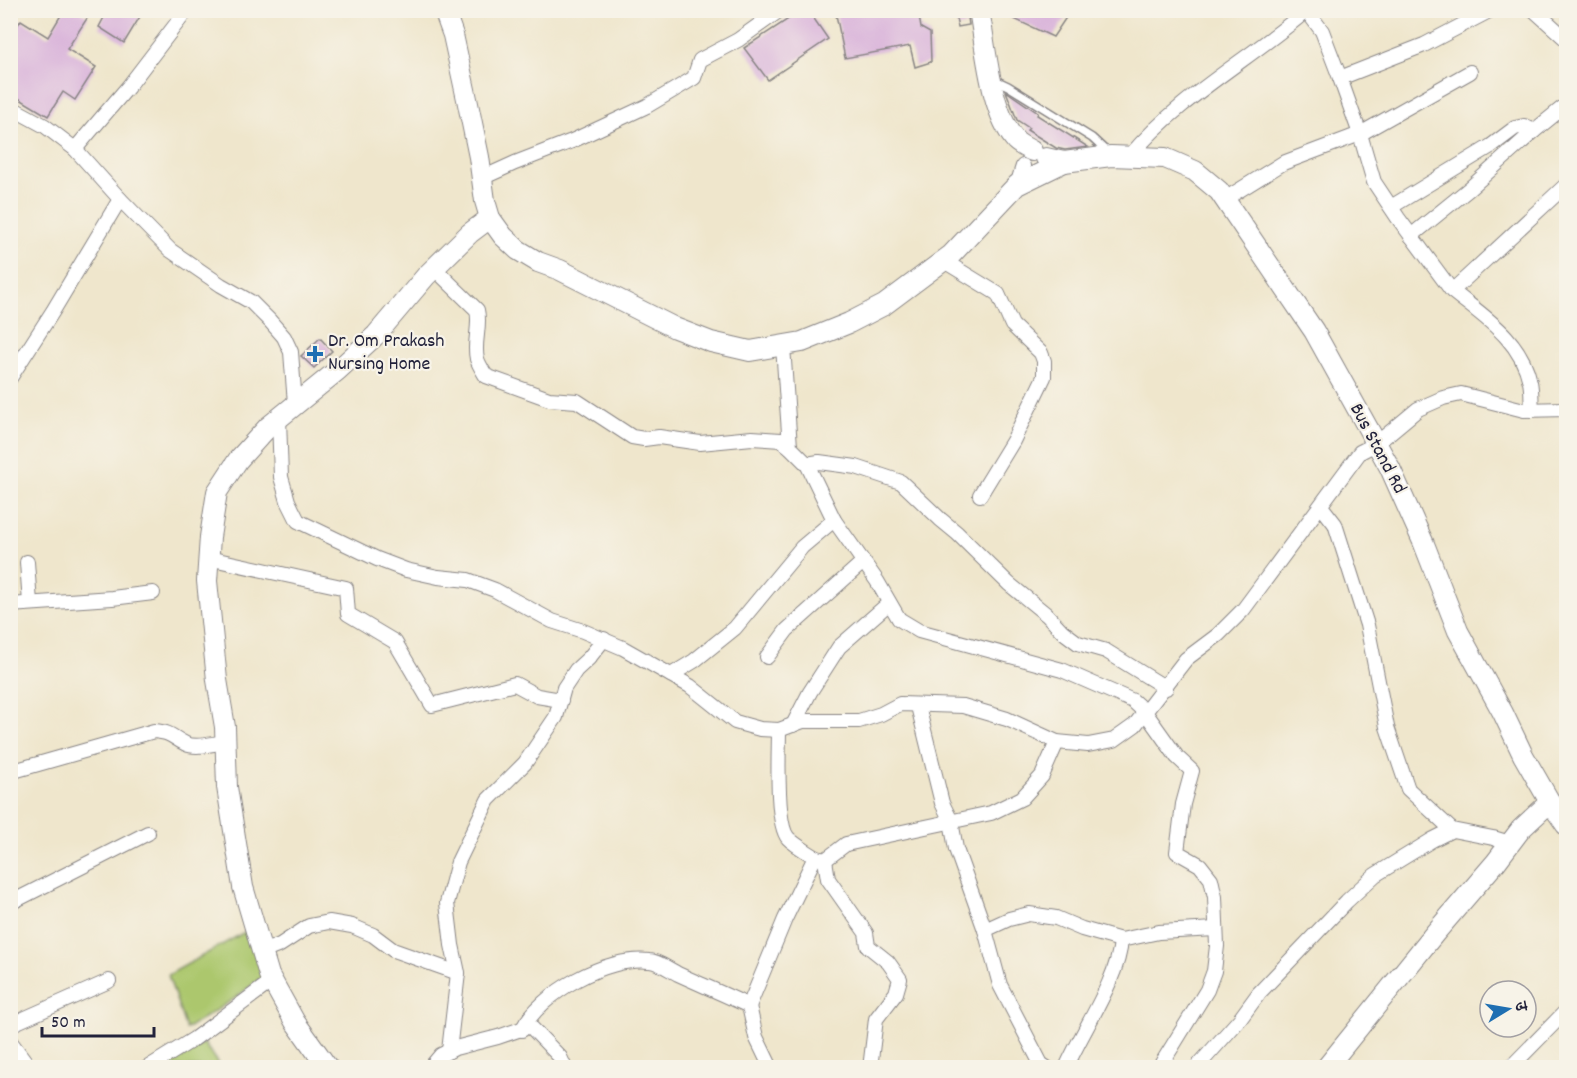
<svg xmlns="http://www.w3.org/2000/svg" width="1577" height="1078" font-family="Dekko,'Playpen Sans Deva',sans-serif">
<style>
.green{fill:#acc76d;stroke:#677454;stroke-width:1.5}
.building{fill:#d9b3da}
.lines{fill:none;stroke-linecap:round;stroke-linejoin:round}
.lane-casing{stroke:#888484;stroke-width:10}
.street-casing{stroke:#888484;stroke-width:16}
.secondary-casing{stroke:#888484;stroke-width:22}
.lane{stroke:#fff;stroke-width:7}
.street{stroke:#fff;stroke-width:14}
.secondary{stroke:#fff;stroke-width:20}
.poi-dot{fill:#1f6fb2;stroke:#f7f3e8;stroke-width:2}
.labels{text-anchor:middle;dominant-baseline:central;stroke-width:4.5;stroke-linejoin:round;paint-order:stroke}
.poi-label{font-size:20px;fill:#22223b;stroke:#f7f3e8;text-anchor:start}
.street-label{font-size:20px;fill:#22223b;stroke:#f7f3e8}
</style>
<rect width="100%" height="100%" fill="#f7f3e8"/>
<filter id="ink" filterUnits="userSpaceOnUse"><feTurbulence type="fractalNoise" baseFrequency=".0167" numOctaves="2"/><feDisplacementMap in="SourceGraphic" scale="12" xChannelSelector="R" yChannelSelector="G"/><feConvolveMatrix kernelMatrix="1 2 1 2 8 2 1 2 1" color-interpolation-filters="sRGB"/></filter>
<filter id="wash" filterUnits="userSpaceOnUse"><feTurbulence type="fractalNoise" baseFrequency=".008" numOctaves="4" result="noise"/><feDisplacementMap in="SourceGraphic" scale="24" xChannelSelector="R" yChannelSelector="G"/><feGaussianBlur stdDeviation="1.35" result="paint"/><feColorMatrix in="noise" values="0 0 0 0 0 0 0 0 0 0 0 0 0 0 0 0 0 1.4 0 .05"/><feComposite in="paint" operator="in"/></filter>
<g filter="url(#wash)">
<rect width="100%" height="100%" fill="#efe6cc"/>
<!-- green -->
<g class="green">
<path d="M250,929L264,976L231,1001L186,1029L168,975Z"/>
<path d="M204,1043L220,1067H164Z"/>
</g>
<g id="blocks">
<!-- building -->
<g class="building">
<path d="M64,10H78L88,17L67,49L96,67L75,100L63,92L48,116L10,93V36L21,20L48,37Z"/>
<path d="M108,10H134L141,15L124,43L99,27Z"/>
<path d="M802,10H808L828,39L768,80L744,48Z"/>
<path d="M835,10H918L921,28L930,33L931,62L915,67L910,46L845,58Z"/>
<path d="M954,10H967L969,25L958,27Z"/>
<path d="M995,10H1071L1053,37Z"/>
<path d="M1006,91L1038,113L1037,115L1088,147L1065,150L1056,148L1027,130L1029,128L1017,120Z"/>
<path d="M320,338L332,351L314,368L301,356Z"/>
</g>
</g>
</g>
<g filter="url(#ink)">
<use href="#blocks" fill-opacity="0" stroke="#888484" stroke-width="1.5"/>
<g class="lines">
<!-- lane casing -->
<g class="lane-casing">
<path id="lane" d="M993,79L1008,86L1092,138L1107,152"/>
</g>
<!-- street casing -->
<g class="street-casing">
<g id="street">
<path d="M1534,10L1566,39"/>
<path d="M1307,11L1322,31L1340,78"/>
<path d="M1470,72L1360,134L1340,78L1424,45L1491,10"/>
<path d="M10,107L45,126L75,149L120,199"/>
<path d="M1534,131L1566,105"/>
<path d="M75,149L128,87L187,10"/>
<path d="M1130,156C1179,97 1249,60 1307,10"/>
<path d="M482,178L515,163L572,141L647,106L694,78L700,60L738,40L780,10"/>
<path d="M1017,185L1023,166"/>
<path d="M1225,199L1283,163L1360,134L1374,182L1398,218L1452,291"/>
<path d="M1391,207L1491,146L1515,128L1524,126L1534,131L1469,189L1411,236"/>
<path d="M944,261L998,294L1012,325L1041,353L1044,361V377L1013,441L980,495"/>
<path d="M434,268L477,310C481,326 473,343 477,359C479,365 483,371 486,376L549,399L577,401L632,437L644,439L659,437L700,443L752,438L781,440L790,447L807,464L834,520L877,581L899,619L919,631L1062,670L1133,701L1145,712L1186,659L1218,635L1243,610L1360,452L1376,444L1418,409L1443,398L1461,394L1524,410L1566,409"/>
<path d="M783,346L790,447"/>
<path d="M10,378L53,311L120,199L170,250L221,285L251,302L270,321L284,337L291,352L295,404"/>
<path d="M1532,410C1531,401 1532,391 1530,382C1521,339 1484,317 1452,291L1566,185"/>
<path d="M279,418L281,477L288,501L298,521L377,559L406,570L438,577L468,580L495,590L552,621L583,631L623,648L690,686L735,722L760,729L779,730L803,721H859L881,714L900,704L963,706L1007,719L1057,742L1088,745L1114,740L1135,725L1145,712L1177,757L1192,771L1183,804L1177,852L1200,865L1211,879L1215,897L1217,946L1214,971L1207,990L1159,1068"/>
<path d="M807,464L819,462L856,467L901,482L940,519L957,533L1009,584L1047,615L1062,631L1078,643L1106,651L1166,688"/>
<path d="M1321,506L1335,524L1367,625L1387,727L1408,789L1452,830"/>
<path d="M208,558L346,588L348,614L395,642L432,705L515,684L537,696L561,700"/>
<path d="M27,562L30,603"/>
<path d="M10,605L112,598L153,593"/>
<path d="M767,657L787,630L863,562"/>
<path d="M671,675L694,661L735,628L802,547L834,520"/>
<path d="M918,706L942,803L951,821L956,849L985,930L1009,919L1029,914L1056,918L1082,929L1121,940L1159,932L1216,929"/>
<path d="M793,725L810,692L839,647L888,604"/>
<path d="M10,772L154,731C174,733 171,737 186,744C197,749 214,743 226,742"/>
<path d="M817,858L825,860L828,879L866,933L868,946L888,962L900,979L896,993L876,1019L870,1068"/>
<path d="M825,860L846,844L991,813L1022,798L1042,776L1057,742"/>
<path d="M10,903L148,833"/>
<path d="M985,930L1000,985L1041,1064L1047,1068"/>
<path d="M262,952L280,945L309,926L329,922L352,926L373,935L393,950L458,973"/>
<path d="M749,1006L785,919L815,857C806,851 795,845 788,838C775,823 779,751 779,730"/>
<path d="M10,1025L109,981"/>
<path d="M522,1030C540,993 607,956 649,961C658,961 670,970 678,974C702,985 726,995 749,1006L756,1037L771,1068"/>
<path d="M10,1041L30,1068"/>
<path d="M449,1051L458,973L452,945L447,903L458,862L488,800L525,763L556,717L564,688L576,670L589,658L604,639"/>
<path d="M147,1068L194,1039L272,981"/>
<path d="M430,1068L441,1055L455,1048L498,1037L530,1026L560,1057L565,1068"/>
<path d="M1066,1068C1082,1031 1119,978 1121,940"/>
<path d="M1196,1068L1240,1019L1259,993L1347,901L1375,875L1432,840L1452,830L1493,838L1510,843"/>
<path d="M1510,1068L1564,1013L1566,1017"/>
</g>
</g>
<!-- secondary casing -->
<g class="secondary-casing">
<g id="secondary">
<path d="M444,10L453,35L467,99L479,157L485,201L490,218L503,236L518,250L538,262L560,270L675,328L711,342L750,351L802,342L849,323L884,305L951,255L1017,185L1064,162"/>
<path d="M979,10C986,47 990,112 1016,141C1020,145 1027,148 1032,151"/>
<path d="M1046,158L1064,162L1111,156L1165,158L1195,171L1219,191L1314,331L1390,468L1424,544L1458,631L1503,713L1523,755L1550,802L1566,825"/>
<path d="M328,1068L295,1022L269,975L243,887L227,787L225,727L217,680L207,581L210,537L217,492L238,460L268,427L338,370L376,335L426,276L470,233L490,218"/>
<path d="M1326,1068L1435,933L1496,862L1521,829L1550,802"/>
</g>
</g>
<!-- lane -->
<use href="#lane" class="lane"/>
<!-- street -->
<use href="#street" class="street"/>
<!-- secondary -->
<use href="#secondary" class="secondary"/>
</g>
</g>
<!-- markers -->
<path class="poi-dot" d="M312 345h6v6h6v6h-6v6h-6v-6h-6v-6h6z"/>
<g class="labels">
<!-- poi labels -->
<g class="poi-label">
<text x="328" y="342">Dr. Om Prakash<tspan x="328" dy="23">Nursing Home</tspan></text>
</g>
<!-- street labels -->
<g class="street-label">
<text transform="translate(1377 449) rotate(62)">Bus Stand Rd</text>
</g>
</g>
<!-- margin -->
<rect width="1577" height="1078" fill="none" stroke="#f7f3e8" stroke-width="36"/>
<!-- north arrow -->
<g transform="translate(1508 1009) rotate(79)"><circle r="28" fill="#f7f3e8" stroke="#a29fa3" stroke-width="1.5"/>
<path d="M0-4.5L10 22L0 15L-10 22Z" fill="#1f6fb2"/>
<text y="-9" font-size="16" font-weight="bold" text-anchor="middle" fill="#22223b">उ</text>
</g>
<!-- scale -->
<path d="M42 1027v9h112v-9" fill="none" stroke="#22223b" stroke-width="3"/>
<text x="51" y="1027" font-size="18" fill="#22223b" stroke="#f7f3e8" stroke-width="4.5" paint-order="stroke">50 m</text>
</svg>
